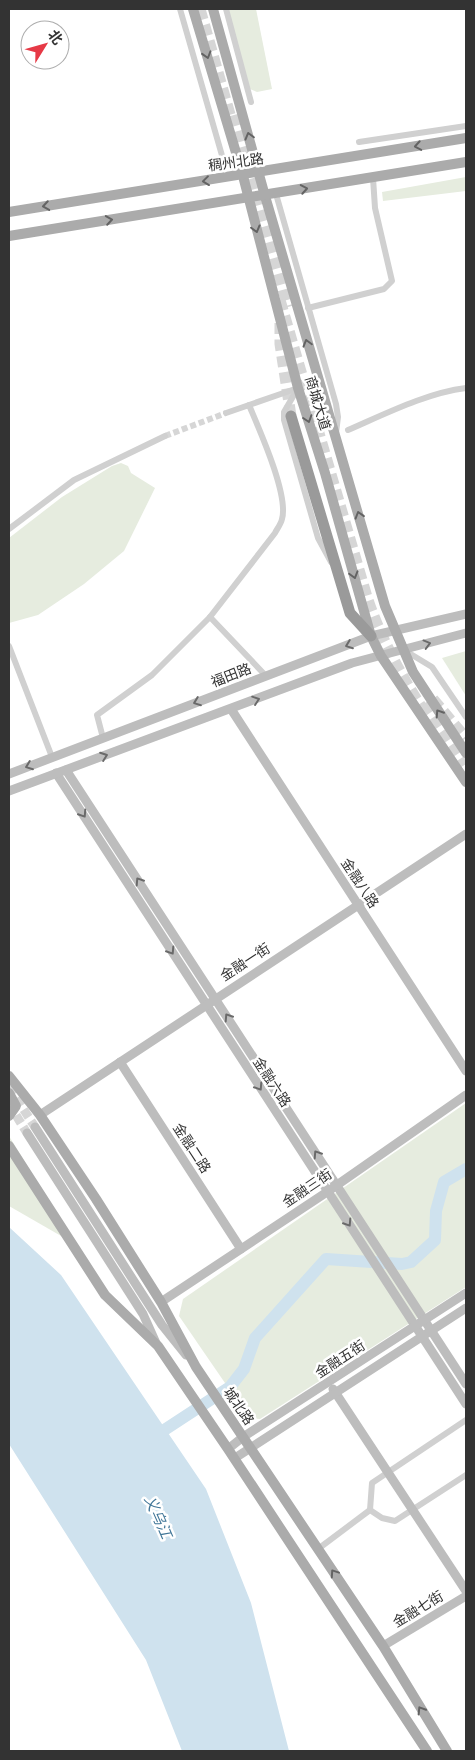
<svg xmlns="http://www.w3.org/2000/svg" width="475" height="1760" font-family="'DM Sans','Noto Sans SC',sans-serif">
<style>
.green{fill:#e6ecdf}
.water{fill:#cfe2ee}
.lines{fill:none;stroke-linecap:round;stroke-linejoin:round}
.river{stroke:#cfe2ee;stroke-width:12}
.street-tunnel{stroke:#d6d6d6;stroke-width:6;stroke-dasharray:6 3;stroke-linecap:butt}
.secondary-tunnel{stroke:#d6d6d6;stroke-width:9;stroke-dasharray:9 4.5;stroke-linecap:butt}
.highway-tunnel{stroke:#d6d6d6;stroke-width:11;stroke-dasharray:11 5.5;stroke-linecap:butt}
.street{stroke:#d0d0d0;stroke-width:6}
.secondary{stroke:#bdbdbd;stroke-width:9}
.primary{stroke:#ababab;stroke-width:10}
.highway{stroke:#9a9a9a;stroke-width:11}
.oneway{stroke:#636363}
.oneway2{stroke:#6a6a6a}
.labels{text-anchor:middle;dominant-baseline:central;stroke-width:5;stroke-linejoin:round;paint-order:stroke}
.street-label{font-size:14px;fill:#333;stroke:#fff}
.water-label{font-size:15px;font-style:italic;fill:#3f7597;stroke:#fff}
</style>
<rect width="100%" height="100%" fill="#fff"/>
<!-- green -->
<g class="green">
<path d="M228,9H256L272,89L257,92L250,89Z"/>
<path d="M466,177V191L383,201L382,192Z"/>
<path d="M121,463L128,466L131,473L155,488L124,551L84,584L38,615L9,623V538L62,497L112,466Z"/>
<path d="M466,651V696L442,658Z"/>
<path d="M466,1103V1287L260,1419L249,1418L179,1316L183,1299Z"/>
<path d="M9,1136L75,1244L9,1206Z"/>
</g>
<!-- water -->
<path class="water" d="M9,1227L61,1275L206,1489L251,1603L289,1751H182L146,1660L9,1444Z"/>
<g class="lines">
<!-- river -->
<path class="river" d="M152,1438L230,1387L244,1369L255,1338L326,1259L402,1264L411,1262L435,1240L436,1211L444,1182L466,1169"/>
<!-- street-tunnel -->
<path class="street-tunnel" d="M165,436L226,413"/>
<!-- secondary-tunnel -->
<g class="secondary-tunnel">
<path d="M9,1087L35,1127"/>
<path d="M9,1104L27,1133"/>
</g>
<!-- highway-tunnel -->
<g class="highway-tunnel">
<path d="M200,9L233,125"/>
<path d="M234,115L288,307"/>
<path d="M280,300L367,597C381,639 402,677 426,714"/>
<path d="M280,323V344L291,416"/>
<path d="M433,699L466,738"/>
<path d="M425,703L466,764"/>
</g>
<!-- street -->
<g class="street">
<path d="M180,9L223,159L242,175"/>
<path d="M226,9L251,102"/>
<path d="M359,142L466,126"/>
<path d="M276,194L336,404L338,417L336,433"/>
<path d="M308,308L384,289L392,281L375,208L373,178"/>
<path d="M298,388L284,412V420L318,538L331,562"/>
<path d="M226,413L298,388"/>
<path d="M348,430C385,414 426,393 466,388"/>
<path d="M9,529L74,480L165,436"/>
<path d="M210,617L266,676"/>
<path d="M9,646L52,757"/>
<path d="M404,650L432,667L466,717"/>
<path d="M103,738L97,715L152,675L210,617L275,533C277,529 281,524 282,519C289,495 259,429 249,405"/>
<path d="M370,1510L372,1483L466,1420"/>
<path d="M318,1549L370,1510L382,1518L395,1521L466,1475"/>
</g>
<!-- secondary -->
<g class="secondary">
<path d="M231,709L466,1071"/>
<path d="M66,770L466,1384"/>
<path d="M56,773L466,1404"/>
<path d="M9,774L371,636L466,614"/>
<path d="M9,791L352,663L466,633"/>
<path d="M120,1062L241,1249"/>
<path d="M40,1115L466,834"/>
<path d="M35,1127L162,1325L186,1355"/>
<path d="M27,1133L143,1314L156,1343"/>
<path d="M161,1302L327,1192L466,1095"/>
<path d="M333,1389L466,1591"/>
<path d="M228,1449L243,1437L466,1293"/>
<path d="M235,1458L466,1308"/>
<path d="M383,1646L466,1596"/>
</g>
<!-- primary -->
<g class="primary">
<path d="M193,9L243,176L298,388L325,473L371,636L381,656L466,782"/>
<path d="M213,9L265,196L385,606L413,672L466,753"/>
<path d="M9,212L466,138"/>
<path d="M9,236L466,162"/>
<path d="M9,1076L40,1115L96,1199L161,1302L196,1367L383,1646L447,1751"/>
<path d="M9,1093L16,1106L9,1116"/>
<path d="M9,1146L105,1295L158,1346L228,1449L427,1751"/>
</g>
<!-- highway -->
<path class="highway" d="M291,416L350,613L371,636"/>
</g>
<!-- one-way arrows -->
<defs><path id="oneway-chevron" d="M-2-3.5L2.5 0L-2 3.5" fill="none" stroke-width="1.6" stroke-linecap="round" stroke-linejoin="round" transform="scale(1.25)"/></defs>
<g class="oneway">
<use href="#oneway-chevron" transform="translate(207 55) rotate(73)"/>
<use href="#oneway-chevron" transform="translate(249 136) rotate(-105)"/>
<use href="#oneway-chevron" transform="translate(418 146) rotate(170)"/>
<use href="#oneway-chevron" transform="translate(206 181) rotate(173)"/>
<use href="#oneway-chevron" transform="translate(304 189) rotate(-10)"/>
<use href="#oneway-chevron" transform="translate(46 206) rotate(171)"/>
<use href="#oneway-chevron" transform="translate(109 220) rotate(-9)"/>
<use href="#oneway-chevron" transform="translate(256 229) rotate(75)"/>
<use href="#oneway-chevron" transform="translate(307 343) rotate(-106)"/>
<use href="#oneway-chevron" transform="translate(308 419) rotate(72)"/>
<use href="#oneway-chevron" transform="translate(359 515) rotate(-107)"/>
<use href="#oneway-chevron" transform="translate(354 575) rotate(74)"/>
<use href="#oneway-chevron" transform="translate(439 713) rotate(-123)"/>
<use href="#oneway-chevron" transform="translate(334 1573) rotate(-124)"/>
<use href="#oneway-chevron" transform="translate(421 1710) rotate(-122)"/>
</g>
<g class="oneway2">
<use href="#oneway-chevron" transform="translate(427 644) rotate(-15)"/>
<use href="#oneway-chevron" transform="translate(349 645) rotate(159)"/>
<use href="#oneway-chevron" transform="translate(256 700) rotate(-19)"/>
<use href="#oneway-chevron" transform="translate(197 702) rotate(159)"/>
<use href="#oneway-chevron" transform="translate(104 756) rotate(-20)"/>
<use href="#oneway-chevron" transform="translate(29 766) rotate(159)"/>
<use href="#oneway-chevron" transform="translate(83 814) rotate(57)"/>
<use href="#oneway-chevron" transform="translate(139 881) rotate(-123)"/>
<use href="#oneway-chevron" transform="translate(171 951) rotate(57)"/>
<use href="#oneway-chevron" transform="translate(228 1017) rotate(-123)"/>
<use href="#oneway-chevron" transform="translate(259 1087) rotate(57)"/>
<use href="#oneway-chevron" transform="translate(317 1154) rotate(-123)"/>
<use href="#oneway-chevron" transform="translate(348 1223) rotate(57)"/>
</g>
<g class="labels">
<!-- street labels -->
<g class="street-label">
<text transform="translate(236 162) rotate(-8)">稠州北路</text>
<text transform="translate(318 403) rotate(73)">商城大道</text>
<text transform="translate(231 675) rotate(-21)">福田路</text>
<text transform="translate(360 883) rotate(57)">金融八路</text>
<text transform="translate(245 962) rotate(-33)">金融一街</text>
<text transform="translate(272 1082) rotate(57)">金融六路</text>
<text transform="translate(192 1148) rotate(57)">金融二路</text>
<text transform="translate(307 1188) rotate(-34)">金融三街</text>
<text transform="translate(340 1359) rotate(-33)">金融五街</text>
<text transform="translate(239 1406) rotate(56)">城北路</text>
<text transform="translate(418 1609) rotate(-31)">金融七街</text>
</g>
<!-- water labels -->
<g class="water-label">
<text transform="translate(158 1517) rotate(66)">义乌江</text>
</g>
</g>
<!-- border -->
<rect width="475" height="1760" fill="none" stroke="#333333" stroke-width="20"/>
<!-- north arrow -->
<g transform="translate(45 45) rotate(53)"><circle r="24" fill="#ffffff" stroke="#adadad"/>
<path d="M0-4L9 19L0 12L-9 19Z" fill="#e63946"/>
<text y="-8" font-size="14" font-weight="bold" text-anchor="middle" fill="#333333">北</text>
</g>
</svg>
